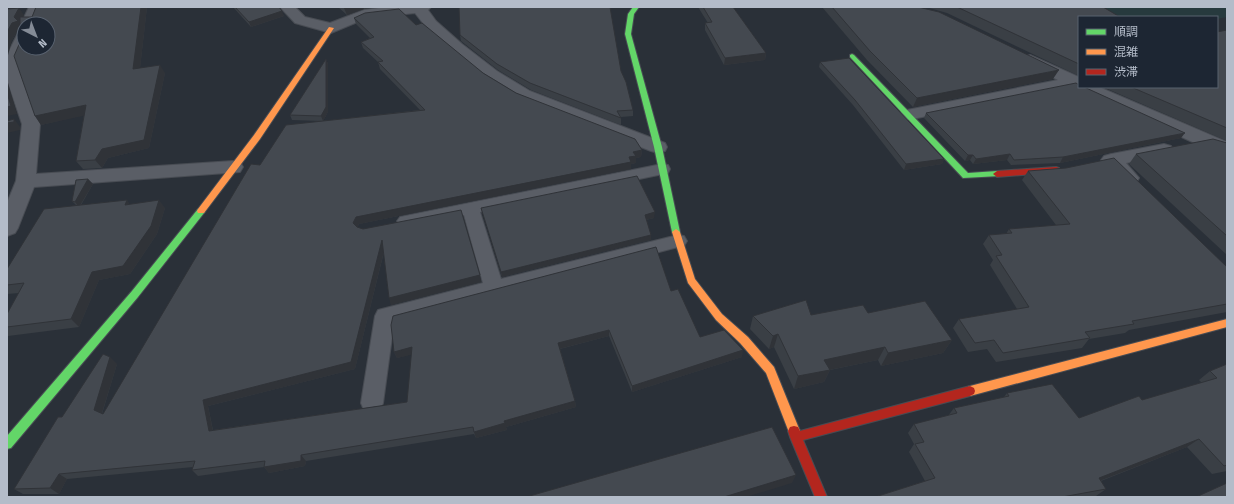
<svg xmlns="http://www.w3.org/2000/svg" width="1234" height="504" font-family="'Fira Sans Condensed','Noto Sans JP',sans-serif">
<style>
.green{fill:#273a3e}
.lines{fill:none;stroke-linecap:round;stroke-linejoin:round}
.lane-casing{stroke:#484c53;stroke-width:2}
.street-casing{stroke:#484c53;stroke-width:2}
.fast-casing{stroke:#484c53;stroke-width:2}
.slow-casing{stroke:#484c53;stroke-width:2}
.jam-casing{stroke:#484c53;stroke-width:2}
.lane{fill:#5a5e66;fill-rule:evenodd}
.street{fill:#5a5e66;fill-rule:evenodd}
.fast{fill:#63d668;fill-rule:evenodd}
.slow{fill:#ff974d;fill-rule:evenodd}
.jam{fill:#b3261e;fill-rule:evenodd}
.wall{fill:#3a3f45}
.shaded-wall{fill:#303338}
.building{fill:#444950;stroke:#303338;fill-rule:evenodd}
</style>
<rect width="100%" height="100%" fill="#2a3038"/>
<!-- green -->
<path class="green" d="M1104,7H1227V17L1217,19V17H1119Z"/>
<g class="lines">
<!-- lane casing -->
<g class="lane-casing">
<path id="lane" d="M662,164L668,165L670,169L668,173L480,212L501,279L678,235L684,236L687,241L684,246L678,247L394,322L383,403L380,410L372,413L364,410L361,403L375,316L378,310L483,283L464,215L406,227L400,225L397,221L400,217Z"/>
</g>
<!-- street casing -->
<g class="street-casing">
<g id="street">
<path d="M29,7H43L37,24H24V27L21,24Z"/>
<path d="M280,7H295L305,17L330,23L364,10L386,7H431L428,10L436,21L462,44L497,71L530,91L665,143L667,147L665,151L658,153L651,151L518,99L485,79L450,50L426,27L415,13L367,18L331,33L295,23Z"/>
<path d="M24,29V48H26L19,64L40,124L36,174L233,161L240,162L243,167L240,172L34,187L18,228L15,233L7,236V203L16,181L22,124L7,80V55L19,31Z"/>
<path d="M1030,55L1079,77V87H1099L1227,142V154L1199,145L1073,87L907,120L901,119L898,115L901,111L907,110L1058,80L1024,63L1022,60L1024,57Z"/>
<path d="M1164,144L1171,146L1173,150L1171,154L1126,163L1139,178L1136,183C1121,187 1109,172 1101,160L1104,156L1111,154Z"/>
</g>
</g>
<!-- fast casing -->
<g class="fast-casing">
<g id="fast">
<path d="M633,7H639L634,14L631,34L662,147L680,232L676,235L672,232L654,147L625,34L628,14Z"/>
<path d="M852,54L854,55L968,173L997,171L1000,172L1001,174L1000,176L963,178L850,57V55Z"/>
<path d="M201,208L204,209L205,211L204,213L138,297L11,448L7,449V436L132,291L198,209Z"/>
</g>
</g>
<!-- slow casing -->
<g class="slow-casing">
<g id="slow">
<path d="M329,27L334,28L260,139L204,213H198L197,211L198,209L254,135Z"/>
<path d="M676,229L680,232L695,279L722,314L748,337L774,367L800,431L798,435L794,436L790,435L766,373L740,343L716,320L688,283L672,232Z"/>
<path d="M1227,319V327L970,396L966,394L965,391L966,388L970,386Z"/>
</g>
</g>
<!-- jam casing -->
<g class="jam-casing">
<g id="jam">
<path d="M1056,167L1059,168L1060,170L1059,172L997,177L993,174L997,171Z"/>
<path d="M970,386L974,388L975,391L974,394L970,396L803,440L827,497H815L790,437L788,431L790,427L794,426L798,427L800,431Z"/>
</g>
</g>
<!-- lane -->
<use href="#lane" class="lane"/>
<!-- street -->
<use href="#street" class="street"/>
<!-- fast -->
<use href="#fast" class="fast"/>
<!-- slow -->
<use href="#slow" class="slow"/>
<!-- jam -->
<use href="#jam" class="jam"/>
</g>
<!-- wall -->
<g class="wall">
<path d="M36,7H147L140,68L165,73L149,148L108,158L102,168L83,169L76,161L84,115L41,125L35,116L20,29L18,30L12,40L7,9L24,15L23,17H32Z"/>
<path d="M233,7H279L284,16L251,27Z"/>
<path d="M338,7H381L364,9L347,15Z"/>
<path d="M698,7H733L766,53L765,60L724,65L705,30V23H708Z"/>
<path d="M822,7H918L1053,79L913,107L867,60Z"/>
<path d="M926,7H1103L1079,17V76L947,13Z"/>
<path d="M354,18L416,25L483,73L516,93L642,150L641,157L636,158V163L631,164V169L359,224L357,228L481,282L391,305L384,252L355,369L208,406L213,430L407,402L412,354L397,358L394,352L671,291L700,337L742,357L632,392L609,336L560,349L575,401L576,407L506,427L507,430L476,438L474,434L306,461L305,466L269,473L264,467L198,476L192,470L193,467L67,479L59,494H23L14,489L117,364L102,414H103L260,165L322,121L292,120L290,115L326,59L328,64V112L323,121L420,110L380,69L378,62L363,48L361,42L370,38L356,24Z"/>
<path d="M1227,30V141L1103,87H1217Z"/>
<path d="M460,35L621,71L633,110V116L621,117V125L531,90L498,70L461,41Z"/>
<path d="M820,62L944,159L942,164L904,170L853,105L819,67Z"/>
<path d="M926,113L1181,138L1060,163L1011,165L1007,160L973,164L970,160L965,161L924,118Z"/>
<path d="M1227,143V255L1129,164L1136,154Z"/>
<path d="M1028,171L1227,267V312L1129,330L1125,333L1089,339L1082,348L996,362L987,349L968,352L953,328L959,319L1017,309L990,265L993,260L983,244L989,235L1006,234L1009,229L1056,225L1022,180Z"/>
<path d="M88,179L93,184L81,205L127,200L129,204L165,208L157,234L130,274L99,280L79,327L8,336L7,335V314L19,293L7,294V269L76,205L72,201Z"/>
<path d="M481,208L654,218L646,220L651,240L502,277Z"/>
<path d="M868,313L952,340L943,353L881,366L878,360L830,370L824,382L794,389L774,347L769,349L750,329L753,316L811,315Z"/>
<path d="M1227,364V471L1212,474L1187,447L1101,481L1106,489L1096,496L1091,497H875L925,481L909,452L914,444L908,433L914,424L948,416L954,408L1004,397L1007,393L1079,418L1202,383L1199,380L1210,371Z"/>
</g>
<!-- shaded-wall -->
<g class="shaded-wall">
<path d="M141,7H147L139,77L133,69Z"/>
<path d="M346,7H363L364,9L347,15L344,8Z"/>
<path d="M19,8L24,15L20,24L23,28L18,30L12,40L7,59V32Z"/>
<path d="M282,11L284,16L251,27L249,22Z"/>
<path d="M766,53L765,60L724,65L725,58Z"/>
<path d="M326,59L328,64V112L323,121L321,116Z"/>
<path d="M160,65L165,73L149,148L108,158L102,168L95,160L102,149Z"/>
<path d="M1059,70L1053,79L913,107L917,98Z"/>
<path d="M7,73L8,83L17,114L7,116Z"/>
<path d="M86,105L92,114L41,125L35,116Z"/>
<path d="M14,119L20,127V130L7,133V123Z"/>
<path d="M1185,133L1181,138L1060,163L1063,157Z"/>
<path d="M642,150L641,157L636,158V163L631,164V169L359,224L356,230L353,223L356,217L629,157L633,152Z"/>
<path d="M1010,154L1007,160L973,164L976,159Z"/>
<path d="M968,155H973L970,160L965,161Z"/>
<path d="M944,159L942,164L904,170L906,164Z"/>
<path d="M88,179L93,184L79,207L75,202Z"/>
<path d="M127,200L133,209L125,205Z"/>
<path d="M159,200L165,208L157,234L130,274L99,280L79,327L71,319L92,272Z"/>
<path d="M655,212L654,218L645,220V215Z"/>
<path d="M651,235V240L502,277L501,272Z"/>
<path d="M382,240L385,247L355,369L208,406L214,437L209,431L203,400Z"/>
<path d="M480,275L481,282L391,305L389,298Z"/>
<path d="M609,330V336L559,349L558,343Z"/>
<path d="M778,334L774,347L769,349L773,336Z"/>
<path d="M952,340L943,353L881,366L888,353Z"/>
<path d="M412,347L415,354L397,358L394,352Z"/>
<path d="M885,347L878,360L819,372L824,360Z"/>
<path d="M743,350L742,357L632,392V386Z"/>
<path d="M110,357L117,364L101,416L94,410Z"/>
<path d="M830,370L824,382L794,389L798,376Z"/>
<path d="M575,401L576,407L506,427L504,421Z"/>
<path d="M505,423L507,430L476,438L474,432Z"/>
<path d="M1199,439L1187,447L1089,485L1099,478Z"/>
<path d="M301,455L306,461L305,466L269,473L264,467Z"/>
<path d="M59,474L67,479L59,494L50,488Z"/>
<path d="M796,475L792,483L746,497H724Z"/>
</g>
<!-- building -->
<g class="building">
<path d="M36,7H141L133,69L160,65L144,140L102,149L95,160L76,161L86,105L35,116L14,56L21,40L20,38V17H32ZM24,24H48V48H24Z"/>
<path d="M235,7H279L282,11L249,22Z"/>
<path d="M459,7H610L621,71L626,82L633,110L617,111L621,118L530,83L497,64L460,35Z"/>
<path d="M703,7H733L766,53L725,58L705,23L712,22Z"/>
<path d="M832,7H918L939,12L1059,70L917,98L870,51Z"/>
<path d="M957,7H1103L1120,17H1079V64Z"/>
<path d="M19,8L14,17L18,21L12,23L7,32V9Z"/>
<path d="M399,9L416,25L422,23L483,73L516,93L635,139L642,150L633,152L636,156L629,157L631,162L356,217L353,223L357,227L363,229L461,210L480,275L389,298L382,240L351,362L203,400L209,431L407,402L412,347L394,352L391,325L393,316L656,247L671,291L678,289L700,337L724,330L743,350L632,386L609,330L558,343L575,401L504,421L505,423L474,432L473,427L301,455V461L264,467L265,461L192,470L195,461L59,474L50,488L14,489L58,417H62L103,354L110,357L94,410L103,414L251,164L260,165L286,125L425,110L378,62L383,61L361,42L374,37L354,18L365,13Z"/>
<path d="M1227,30V128L1131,87H1217V32Z"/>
<path d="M849,58L944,159L906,164L855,100L820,62Z"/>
<path d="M326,59V107L321,116L290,115Z"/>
<path d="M1076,83L1079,85V87H1084L1185,133L1063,157L1014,160L1010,154L976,159L973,155H968L926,113Z"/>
<path d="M7,93L11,106L7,107Z"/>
<path d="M14,119V122L7,123V121Z"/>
<path d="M1213,139L1227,143V236L1136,154Z"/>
<path d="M1114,158L1227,267V304L1132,321L1134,324L1085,332L1090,338L1003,353L994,340L975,343L959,319L1029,307L996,256L1002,255L989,235L1012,233L1009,229L1070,224L1028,171L1066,168Z"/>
<path d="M637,176L655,212L645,215L651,235L501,272L481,208Z"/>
<path d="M88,179L75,202L72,201L76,180Z"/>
<path d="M127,200L125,205L159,200L151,226L123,266L92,272L71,319L7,327V314L24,283L7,285V269L44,209Z"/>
<path d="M806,300L811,315L863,305L868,313L925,301L952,340L888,353L885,347L824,360L830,370L798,376L778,334L773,336L753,316Z"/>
<path d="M1227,364V465L1224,466L1199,439L1099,478L1106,489L1062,497H875L935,478L915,444L924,442L914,424L957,413L954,408L1009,396L1007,393L1052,384L1079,418L1139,396L1142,400L1217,378L1210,371Z"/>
<path d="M772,427L796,475L724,497H526Z"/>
<path d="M1227,483V497H1196Z"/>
</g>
<!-- border -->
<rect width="1234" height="504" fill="none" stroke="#b4bcc9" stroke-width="16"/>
<!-- legend -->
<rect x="1078" y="16" width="140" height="72" fill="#1d2633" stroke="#59626f"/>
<rect x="1086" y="29" width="20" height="6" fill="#63d668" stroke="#59626f"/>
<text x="1114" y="36" font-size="12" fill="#b4bcc9">順調</text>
<rect x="1086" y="49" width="20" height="6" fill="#ff974d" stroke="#59626f"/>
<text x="1114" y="56" font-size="12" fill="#b4bcc9">混雑</text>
<rect x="1086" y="69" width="20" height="6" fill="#b3261e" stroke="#59626f"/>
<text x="1114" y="76" font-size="12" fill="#b4bcc9">渋滞</text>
<!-- north arrow -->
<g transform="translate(36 36) rotate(138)"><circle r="19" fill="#1d2633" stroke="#59626f"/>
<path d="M0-3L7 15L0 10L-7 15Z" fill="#848b96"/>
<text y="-6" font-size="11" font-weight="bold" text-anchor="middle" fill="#b4bcc9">N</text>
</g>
</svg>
